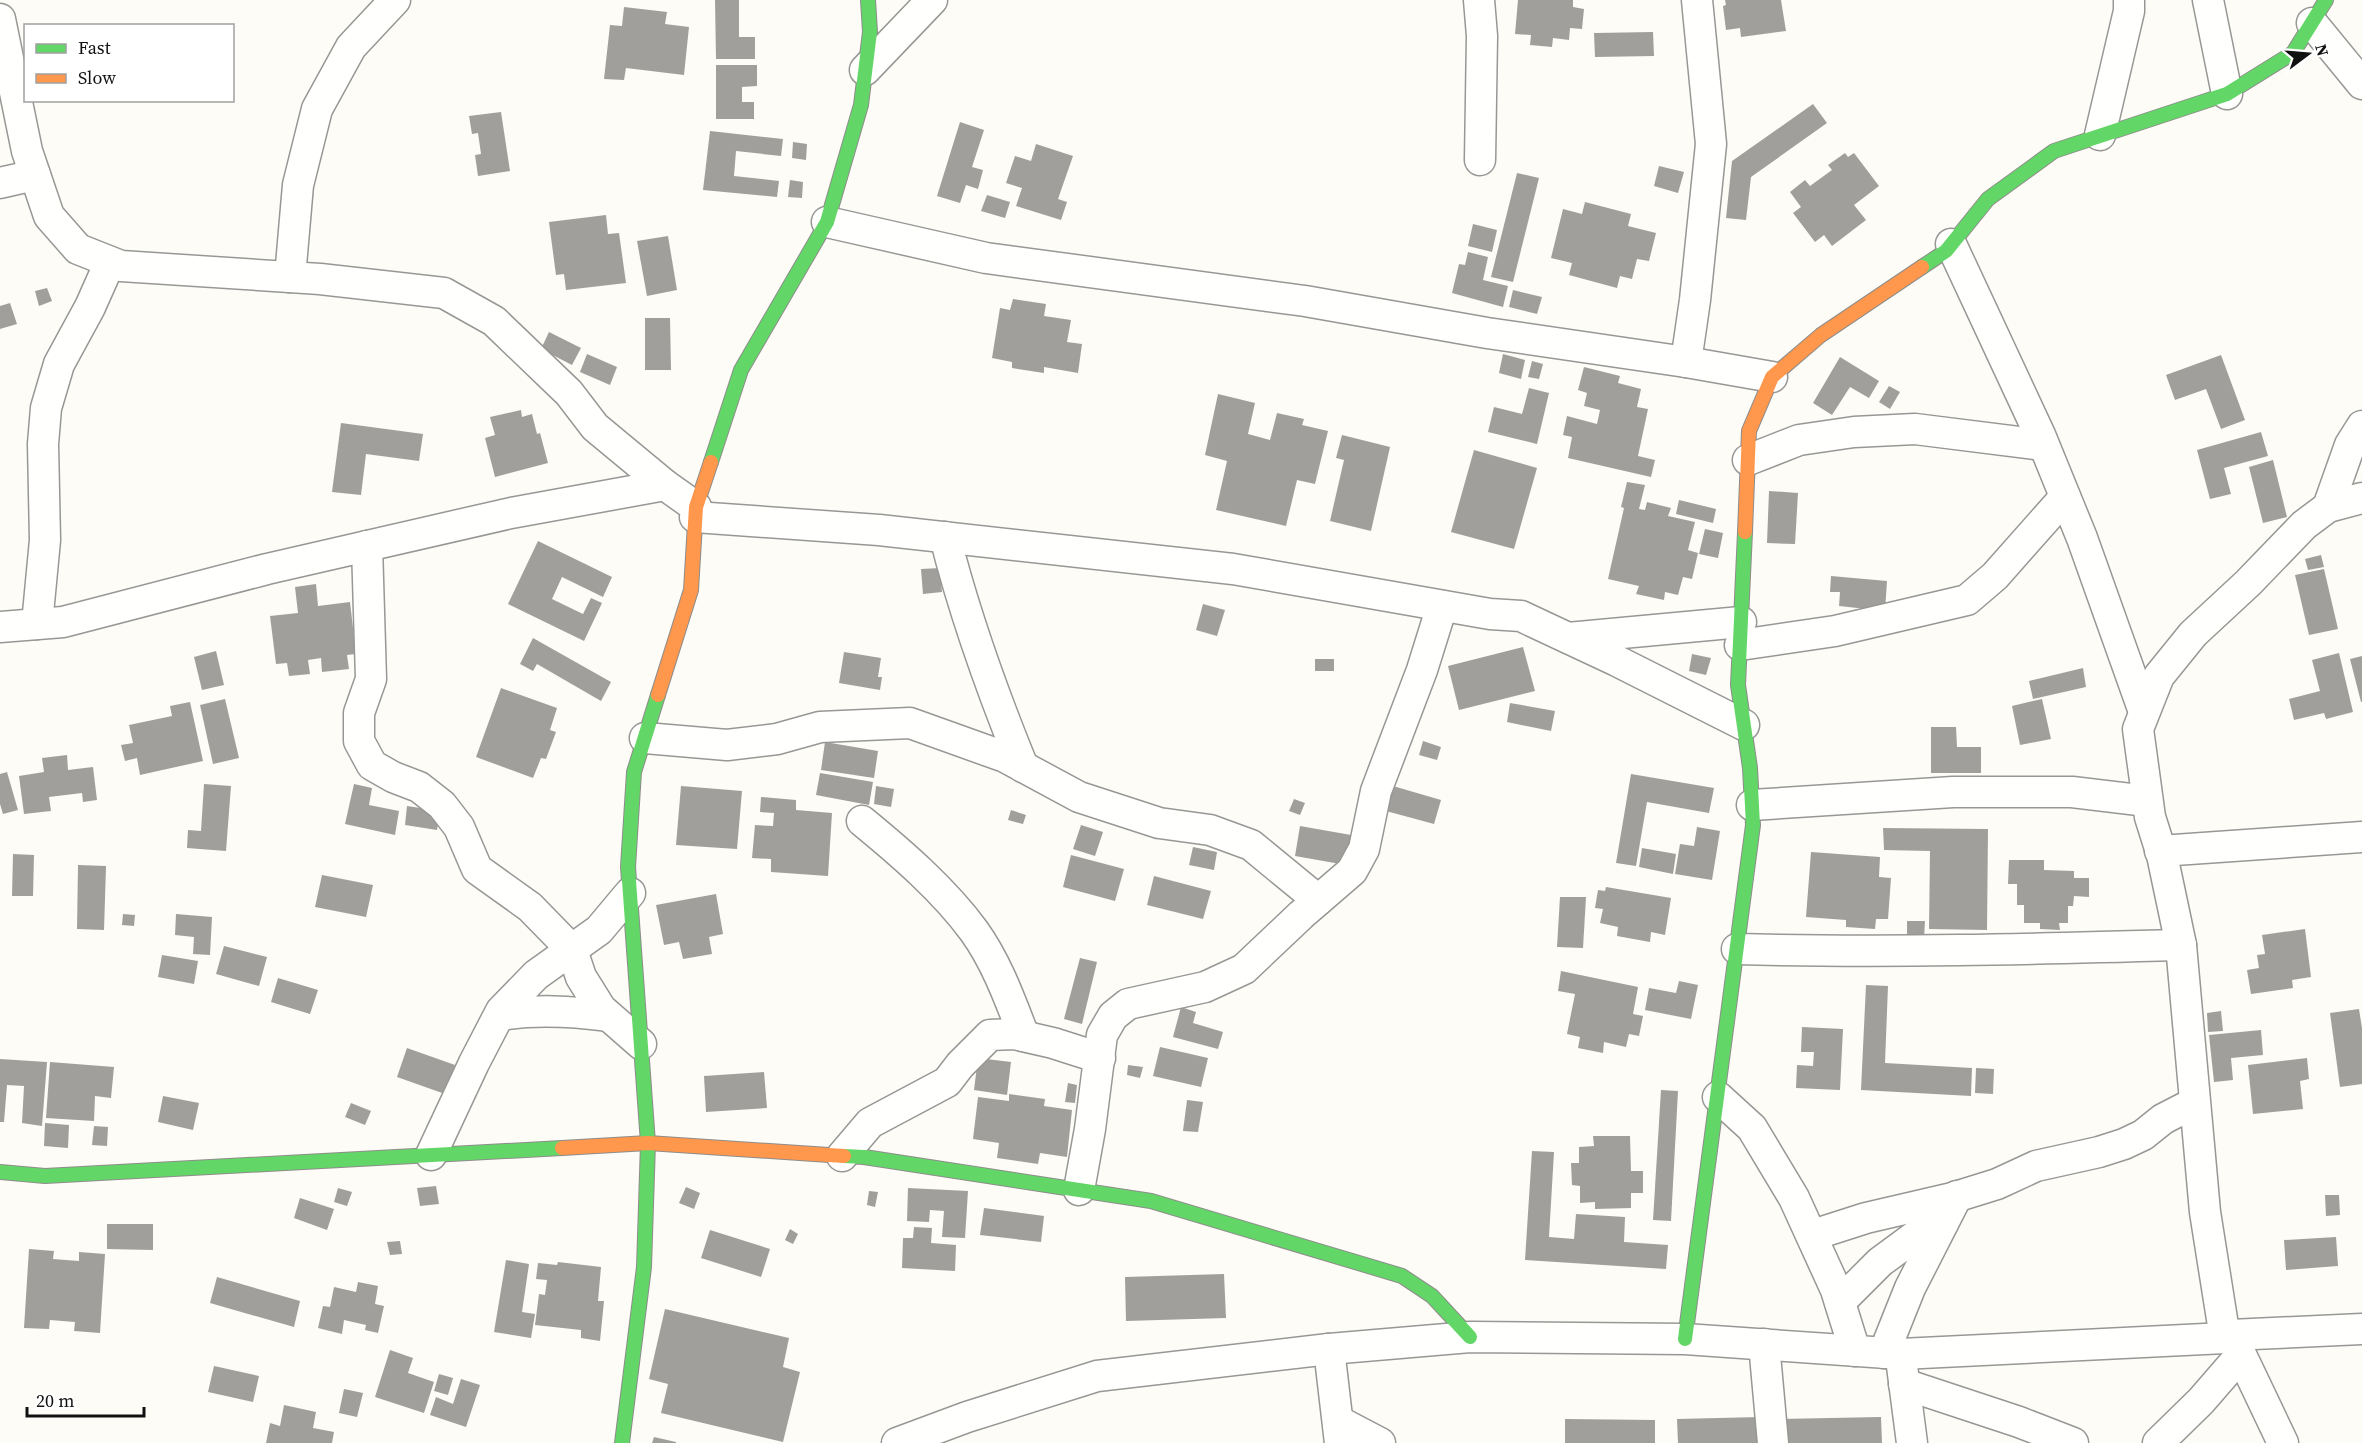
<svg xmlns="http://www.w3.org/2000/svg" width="2362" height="1443" font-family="'Source Serif 4',serif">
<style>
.building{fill:#a19f9c}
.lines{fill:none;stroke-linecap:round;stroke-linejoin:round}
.street-casing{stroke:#979795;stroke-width:33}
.fast-casing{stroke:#8e8d8b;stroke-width:16}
.slow-casing{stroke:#8e8d8b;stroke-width:16}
.street{stroke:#fffffe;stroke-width:30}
.fast{stroke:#63d668;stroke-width:14}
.slow{stroke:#ff974d;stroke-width:14}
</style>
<rect width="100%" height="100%" fill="#fdfcf7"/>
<!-- building -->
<g class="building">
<path d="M715,0H739V37H755V59H716Z"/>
<path d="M1518,0H1573V7L1584,9L1582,29L1570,28L1569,40L1553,38L1552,47L1530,45L1531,35L1515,34Z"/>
<path d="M1725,0H1781L1786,31L1741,37L1740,28L1726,30L1723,6L1726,5Z"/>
<path d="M624,7L667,12L665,24L689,27L684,75L626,68L624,80L604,79L610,25L622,26Z"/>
<path d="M1653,32L1654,56L1595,57L1594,33Z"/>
<path d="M716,65H757V86L742,87V102H754V119H716Z"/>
<path d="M1813,104L1827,123L1751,177L1746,220L1726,218L1732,161Z"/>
<path d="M501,112L510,171L478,176L475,155L481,154L478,133L472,134L469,116Z"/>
<path d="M960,122L984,130L972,167L983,170L978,189L966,185L960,203L937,196Z"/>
<path d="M710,131L783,139L781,156L736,151L734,176L779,181L777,197L703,190Z"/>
<path d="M793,142L807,144L806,160L792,158Z"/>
<path d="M1036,144L1073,156L1058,199L1067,202L1061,220L1016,206L1022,188L1006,183L1015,156L1031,161Z"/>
<path d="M1845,153L1848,157L1854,153L1879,186L1854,205L1866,220L1832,246L1824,235L1815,242L1793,213L1801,207L1790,192L1805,180L1810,186L1832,170L1828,165Z"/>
<path d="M1659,166L1684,172L1678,193L1654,186Z"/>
<path d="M1517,173L1539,178L1513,282L1491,277Z"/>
<path d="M790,180L803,182L802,198L788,197Z"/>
<path d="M987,195L1010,202L1005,218L981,211Z"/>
<path d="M1585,202L1631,214L1628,226L1656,233L1649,261L1637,259L1632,279L1620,276L1617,288L1569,275L1572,263L1551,258L1563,209L1582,214Z"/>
<path d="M606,215L608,234L619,233L626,283L566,290L564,274L556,275L549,222Z"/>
<path d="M1473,224L1497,230L1492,252L1468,246Z"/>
<path d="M668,236L677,290L647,296L637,241Z"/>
<path d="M1468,252L1488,257L1483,280L1508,286L1503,307L1452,293L1459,264L1465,265Z"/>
<path d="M47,288L52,301L39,306L35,291Z"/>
<path d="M1513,290L1542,297L1537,314L1509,307Z"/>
<path d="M1013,299L1046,304L1044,316L1071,320L1067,342L1082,344L1078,373L1044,367V373L1012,368V362L992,358L1000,308L1010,310Z"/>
<path d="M10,303L17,324L0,329V306Z"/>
<path d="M645,318H670L671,370H645Z"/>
<path d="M549,332L581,348L572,365L541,349Z"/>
<path d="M587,354L617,367L610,385L580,372Z"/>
<path d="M1503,354L1525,360L1521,379L1499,373Z"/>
<path d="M2221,355L2245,420L2221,429L2206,389L2175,400L2166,375Z"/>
<path d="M1840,357L1879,381L1869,398L1850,387L1832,415L1813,403Z"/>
<path d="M1532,361L1543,364L1539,379L1528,377Z"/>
<path d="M1584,367L1620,376L1618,383L1641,389L1637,407L1648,409L1638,456L1655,460L1651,477L1568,458L1572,437L1563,435L1567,416L1597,424L1600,410L1584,406L1587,393L1578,390Z"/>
<path d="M1889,386L1900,392L1890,409L1879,402Z"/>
<path d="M1529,388L1549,393L1537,444L1488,432L1494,407L1522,414Z"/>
<path d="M1218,394L1255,403L1248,434L1270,440L1277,413L1304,419L1302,425L1328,431L1315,484L1297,480L1286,526L1216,510L1227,461L1205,455Z"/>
<path d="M521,410L522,417L532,414L537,434L540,433L548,463L495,477L485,438L495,435L490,417Z"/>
<path d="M341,423L423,434L419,461L366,454L361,495L332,492Z"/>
<path d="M2261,432L2268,456L2224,468L2231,494L2210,499L2197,450Z"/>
<path d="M1342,435L1390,447L1371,531L1330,521L1344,460L1336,458Z"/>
<path d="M1474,450L1537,468L1514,549L1451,532Z"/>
<path d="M2273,460L2287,517L2263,523L2249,467Z"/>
<path d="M1627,482L1645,485L1639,509L1645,510L1647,502L1671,508L1668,516L1695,522L1688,550L1698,553L1692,579L1683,577L1678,595L1665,592L1664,600L1636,594L1639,586L1608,579L1624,508L1621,507Z"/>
<path d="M1769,491L1798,493L1795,544L1767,543Z"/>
<path d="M1679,500L1716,509L1713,523L1676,514Z"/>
<path d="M1705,529L1723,533L1718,558L1699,554Z"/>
<path d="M538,541L612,577L603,597L562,577L552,599L583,614L591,598L602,603L584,641L508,604Z"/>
<path d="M2321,555L2324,567L2308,570L2305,559Z"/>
<path d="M940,568L942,592L923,594L921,569Z"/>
<path d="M2324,569L2338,629L2309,635L2295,575Z"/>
<path d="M1831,576L1887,581L1885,611L1839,606L1840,592H1830Z"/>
<path d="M316,584L318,606L350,602L356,654L347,655L349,669L322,672L321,658L308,660L310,674L289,676L287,663L276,664L270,616L298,613L295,587Z"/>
<path d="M1203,604L1225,610L1217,636L1196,630Z"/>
<path d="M533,638L611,682L601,701L537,664L533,671L520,664Z"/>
<path d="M1523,647L1535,691L1459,710L1448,666Z"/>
<path d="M216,651L224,685L202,690L194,657Z"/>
<path d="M844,652L881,658L878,677H882L880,690L839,683Z"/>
<path d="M2339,653L2353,712L2326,719L2324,713L2294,720L2289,699L2320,691L2312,660Z"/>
<path d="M1692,654L1711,658L1706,675L1689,671Z"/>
<path d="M2362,656V702H2361L2350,659Z"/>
<rect x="1315" y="659" width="19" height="12"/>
<path d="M2083,668L2086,687L2033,699L2029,681Z"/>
<path d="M501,688L557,708L550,730L556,732L546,759L541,758L533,778L476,757Z"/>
<path d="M225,699L239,758L213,764L200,705Z"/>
<path d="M2042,699L2051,739L2020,745L2012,706Z"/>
<path d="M190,702L203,761L140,775L137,758L125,761L121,745L133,743L129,725L172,716L170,706Z"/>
<path d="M1510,703L1555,711L1551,731L1507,722Z"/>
<path d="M1931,727H1956L1957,747H1981V773H1931Z"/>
<path d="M1423,741L1441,747L1437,760L1419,755Z"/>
<path d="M825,742L878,751L874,778L821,770Z"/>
<path d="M67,755L68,770L93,767L97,800L83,802L82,793L49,797L51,811L24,814L19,776L44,772L42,758Z"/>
<path d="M7,772L18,810L3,814L0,804V774Z"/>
<path d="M820,773L873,782L869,805L816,795Z"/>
<path d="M1631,774L1714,788L1709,813L1647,802L1636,866L1616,863Z"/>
<path d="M204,784L231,786L226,851L187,848L188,830L201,831Z"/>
<path d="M354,784L372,788L369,805L399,811L395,835L345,824Z"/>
<path d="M681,786L742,791L737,849L676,845Z"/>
<path d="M876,786L894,789L891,807L874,804Z"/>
<path d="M1393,786L1441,800L1434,824L1386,811Z"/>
<path d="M761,797L796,800V810L832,813L828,876L771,872V859L752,858L755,825L773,826L774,813L760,812Z"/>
<path d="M1294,799L1305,803L1300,815L1289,811Z"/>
<path d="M407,806L440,811L437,830L405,825Z"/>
<path d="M1011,810L1026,815L1023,824L1008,820Z"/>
<path d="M1081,825L1103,832L1095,856L1073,849Z"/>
<path d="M1300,826L1351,835L1346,865L1295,856Z"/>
<path d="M1697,827L1720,831L1712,880L1675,874L1680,844L1694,846Z"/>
<path d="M1883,828L1988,829L1987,930L1929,929L1930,851L1884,850Z"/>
<path d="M1193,847L1217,852L1214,870L1189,865Z"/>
<path d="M1642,848L1676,854L1673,874L1639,867Z"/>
<path d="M1811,852L1880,857L1879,877L1891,878L1888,919H1876L1875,929L1846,927V920L1806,917Z"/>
<path d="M13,854L34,855L33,896H12Z"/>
<path d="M1071,855L1124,869L1115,901L1063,887Z"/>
<path d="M2009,860H2044V870L2074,871V878H2089V897L2074,896L2073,906H2068V923H2059L2060,930L2040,929V923H2024V905H2017V884H2008Z"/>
<path d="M78,865L106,866L104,930L77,929Z"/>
<path d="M322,875L373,885L366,917L315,907Z"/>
<path d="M1154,876L1211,891L1203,919L1147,905Z"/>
<path d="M1606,887L1671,898L1665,935L1651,932L1650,942L1617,936L1618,927L1600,923L1603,909L1595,908L1598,890L1605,891Z"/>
<path d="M716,894L723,934L709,937L712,954L683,959L679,942L664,945L656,905Z"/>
<path d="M1560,897H1586L1583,948L1557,947Z"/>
<path d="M123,914L135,915L134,926L122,925Z"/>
<path d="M176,914L212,917L210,955L193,954L194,937L175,935Z"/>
<path d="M1907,921H1925L1924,938H1907Z"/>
<path d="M2305,929L2311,977L2292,980L2293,988L2251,994L2247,970L2259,968L2257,955L2265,954L2262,935Z"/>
<path d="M224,946L267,957L259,986L216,974Z"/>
<path d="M162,955L198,961L194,984L158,977Z"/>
<path d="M1080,958L1097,962L1082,1024L1064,1019Z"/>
<path d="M1561,971L1638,987L1633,1014L1643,1016L1639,1036L1629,1034L1626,1047L1604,1042L1603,1053L1578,1048L1580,1037L1567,1034L1575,994L1558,991Z"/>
<path d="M278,978L318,990L310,1014L271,1002Z"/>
<path d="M1679,981L1698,985L1691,1019L1645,1010L1649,988L1676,993Z"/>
<path d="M1866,985L1888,986L1885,1063L1972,1068L1971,1096L1861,1090Z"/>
<path d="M1181,1007L1196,1012L1193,1023L1223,1032L1218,1049L1173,1037Z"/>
<path d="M2359,1009L2362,1028V1084L2340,1087L2330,1013Z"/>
<path d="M2221,1011L2223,1031L2208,1032L2207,1013Z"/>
<path d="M1802,1027L1843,1029L1840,1090L1796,1088L1797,1065L1813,1066L1814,1052H1801Z"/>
<path d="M2261,1030L2263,1055L2231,1058L2233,1080L2214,1082L2209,1035Z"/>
<path d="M1160,1047L1208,1058L1201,1087L1153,1076Z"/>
<path d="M407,1048L455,1065L445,1094L397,1077Z"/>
<path d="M978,1058L1011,1062L1007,1095L974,1090Z"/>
<path d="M2307,1058L2309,1079L2300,1081L2303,1109L2253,1114L2248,1065Z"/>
<path d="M0,1059L47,1062L42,1126L22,1123L24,1086L7,1085L4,1122H0Z"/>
<path d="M50,1062L114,1067L111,1098L95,1096L94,1121L46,1118Z"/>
<path d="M1128,1065L1143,1067L1140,1078L1127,1075Z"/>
<path d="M1976,1068L1994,1069L1993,1094L1975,1093Z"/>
<path d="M764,1072L767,1108L706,1112L704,1076Z"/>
<path d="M1068,1083L1077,1085L1075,1103L1065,1102Z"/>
<path d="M1661,1090L1678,1091L1671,1221L1653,1220Z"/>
<path d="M1009,1094L1045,1099L1044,1106L1072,1110L1067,1157L1040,1153L1038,1164L997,1158L999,1143L973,1139L978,1097L1009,1101Z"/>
<path d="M163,1096L199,1103L193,1130L158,1122Z"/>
<path d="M1187,1100L1203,1102L1198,1132L1183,1131Z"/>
<path d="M351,1103L371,1111L365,1125L345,1117Z"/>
<path d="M45,1123L69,1125L68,1148L44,1146Z"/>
<path d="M94,1126L108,1127L107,1146L92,1145Z"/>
<path d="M1593,1136H1630L1631,1171H1643V1193H1631V1208L1595,1209V1202L1580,1203V1186L1572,1185L1571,1163H1579V1147L1594,1146Z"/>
<path d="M1532,1151L1554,1152L1549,1237L1574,1239L1576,1214L1625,1217L1624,1242L1668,1245L1666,1269L1525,1260Z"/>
<path d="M436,1186L439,1204L420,1206L417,1188Z"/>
<path d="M686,1187L700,1193L694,1209L679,1203Z"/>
<path d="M338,1188L352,1192L347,1206L334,1202Z"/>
<path d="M908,1188L968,1191L965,1238L942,1237L944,1211L930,1210L929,1222L907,1221Z"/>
<path d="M869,1191L878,1192L875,1207L867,1205Z"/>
<path d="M2325,1195H2339L2340,1215L2326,1216Z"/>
<path d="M300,1198L334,1209L327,1230L294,1218Z"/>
<path d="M984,1208L1044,1216L1041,1242L980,1235Z"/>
<path d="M107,1224H153V1250L107,1249Z"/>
<path d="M914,1227L932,1228L931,1243L956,1245L955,1271L902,1268L903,1238H913Z"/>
<path d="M790,1229L798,1234L793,1244L785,1240Z"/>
<path d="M710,1230L770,1249L761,1277L701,1258Z"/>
<path d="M2336,1237L2338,1266L2286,1270L2284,1240Z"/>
<path d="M400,1241L402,1254L390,1255L387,1242Z"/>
<path d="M29,1249L54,1251L53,1259L79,1261V1252L105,1254L100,1333L74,1331L75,1322L50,1320L49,1329L24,1328Z"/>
<path d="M506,1260L529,1264L522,1312L535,1314L531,1338L494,1332Z"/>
<path d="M558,1262L601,1267L598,1301H604L600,1341L581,1338V1330L535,1325L539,1294L545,1295L547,1280L536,1279L538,1263L557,1265Z"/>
<path d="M1224,1274L1226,1318L1126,1321L1125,1277Z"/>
<path d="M217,1277L300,1301L294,1327L210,1303Z"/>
<path d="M358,1282L378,1286L375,1304L384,1306L378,1333L365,1330L366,1325L344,1320L342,1334L318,1328L323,1306L330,1307L334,1287L356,1292Z"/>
<path d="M665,1309L789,1338L783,1367L800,1372L783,1442L661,1413L668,1384L649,1379Z"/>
<path d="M390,1350L413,1358L408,1373L434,1382L424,1413L375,1397Z"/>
<path d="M214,1366L259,1376L253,1402L208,1392Z"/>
<path d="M439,1374L453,1378L448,1395L434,1391Z"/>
<path d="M461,1379L480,1385L466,1427L430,1415L436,1397L453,1404Z"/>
<path d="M344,1389L363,1393L357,1417L339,1413Z"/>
<path d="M284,1405L316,1412L313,1428L334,1432L332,1443H266L270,1423L280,1426Z"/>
<path d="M1760,1417L1761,1443H1678L1677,1419Z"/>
<path d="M1881,1417L1882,1443H1779V1419Z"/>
<path d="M1565,1419L1655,1420V1443H1565Z"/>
<path d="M654,1437L676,1442V1443H652Z"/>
</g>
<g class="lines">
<!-- street casing -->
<g class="street-casing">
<g id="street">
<path d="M1479,0L1482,36L1480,160"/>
<path d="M2208,0L2227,94"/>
<path d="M0,19L27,151L49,216L78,249L121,266L320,279L444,293L494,321L569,393L595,427L665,485L696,507"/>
<path d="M2312,23L2362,84"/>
<path d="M865,70L932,0"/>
<path d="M2100,135L2129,11V0"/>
<path d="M0,183L35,175"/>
<path d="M827,222L986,258L1305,301L1487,333L1686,362L1772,377"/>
<path d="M1951,244L2040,435L2082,538L2144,712"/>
<path d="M290,277L298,185L317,109L351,47L395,0"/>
<path d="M1686,362L1695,300L1711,144L1697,0"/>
<path d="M1748,460L1799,440L1854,432L1915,429L2043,445"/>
<path d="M2328,507L2350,445L2362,426"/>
<path d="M695,517L879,530L1233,569L1490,614L1521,616L1617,661L1744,725"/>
<path d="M945,537C965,616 992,691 1023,767"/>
<path d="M367,546L371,679L359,713V741L372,765L393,777L419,787L442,805L459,827L477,869L530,907L572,950L581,977L601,1009L641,1044"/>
<path d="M37,624L45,540L43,444L46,408L59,364L90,307L110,262"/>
<path d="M0,627L63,622L267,569L511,513L665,485"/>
<path d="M1568,638L1741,622"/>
<path d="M1740,645L1835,631L1967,600L1995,576L2065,497"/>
<path d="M645,738L727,745L777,739L820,727L910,723L1005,757L1079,797L1159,823L1210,830L1251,845L1318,900"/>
<path d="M1752,805L1953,792H2072L2147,801"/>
<path d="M862,821C901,853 944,890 974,931C997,963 1010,1000 1024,1036"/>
<path d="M2160,851L2362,837"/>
<path d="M1737,949C1885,953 2033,949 2181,945"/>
<path d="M500,1015C537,1009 571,1011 608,1016"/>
<path d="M1718,1097L1752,1128L1794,1198L1836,1290L1855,1351"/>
<path d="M431,1155L474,1063L501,1011L536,975L599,930L630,893"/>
<path d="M842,1156L870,1123L947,1082L960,1065L990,1035L1014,1034L1053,1043L1100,1058"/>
<path d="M1079,1190L1090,1129L1102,1035L1113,1016L1128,1004L1205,987L1244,969L1301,915L1352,871L1364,849L1376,791L1422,670L1442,606"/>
<path d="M1813,1235L1866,1218L1952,1198L1997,1184L2036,1166L2099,1152L2124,1144L2143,1135L2163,1119L2194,1103"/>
<path d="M1840,1302L1880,1262L1918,1234L1943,1223"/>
<path d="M2225,1338L2205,1212L2181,945L2162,855L2150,817L2138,729L2159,676L2193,634L2248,583L2304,525L2328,507L2362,498"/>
<path d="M2233,1338L2283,1443"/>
<path d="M1764,1344L1773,1443"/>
<path d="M1329,1349L1340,1443"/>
<path d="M1884,1353L1910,1288L1957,1196"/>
<path d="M1902,1366L1912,1443"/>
<path d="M1904,1384L2019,1422L2073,1443"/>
<path d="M1338,1421L1380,1443"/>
<path d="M897,1443L967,1417L1097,1376L1329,1349L1470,1337L1685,1339L1901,1354L2225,1338L2231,1335L2362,1329"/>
<path d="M2158,1443L2201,1401L2240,1356"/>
</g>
</g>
<!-- fast casing -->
<g class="fast-casing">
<g id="fast">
<path d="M1922,267L1946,251L1988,199L2054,151L2227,94L2293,53L2326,0"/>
<path d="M711,462L741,370L827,222L861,105L870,32L868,0"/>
<path d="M844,1156L864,1157L1151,1201L1402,1276L1432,1296L1470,1337"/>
<path d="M0,1172L45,1176L562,1148"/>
<path d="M1685,1339L1753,825L1750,768L1738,685L1745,532"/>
<path d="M622,1443L644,1267L648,1143L628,867L634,772L658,695"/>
</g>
</g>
<!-- slow casing -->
<g class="slow-casing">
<g id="slow">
<path d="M1745,532L1749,431L1772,377L1821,335L1922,267"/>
<path d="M658,695L691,590L696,507L711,462"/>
<path d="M562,1148L648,1143L844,1156"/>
</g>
</g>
<!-- street -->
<use href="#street" class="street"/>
<!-- fast -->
<use href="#fast" class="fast"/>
<!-- slow -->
<use href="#slow" class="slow"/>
</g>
<!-- legend -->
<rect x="24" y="24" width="210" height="78" fill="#ffffff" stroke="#a0a0a0" stroke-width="1.5"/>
<rect x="36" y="44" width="30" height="9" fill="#63d668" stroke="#a0a0a0" stroke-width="1.5"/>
<text x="78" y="54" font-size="18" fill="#111111">Fast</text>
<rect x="36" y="74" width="30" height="9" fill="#ff974d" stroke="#a0a0a0" stroke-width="1.5"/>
<text x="78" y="84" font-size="18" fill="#111111">Slow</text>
<!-- north arrow -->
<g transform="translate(2308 54) rotate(74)" stroke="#ffffff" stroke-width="4.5" paint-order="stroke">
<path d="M0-4.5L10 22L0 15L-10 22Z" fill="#111111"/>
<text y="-9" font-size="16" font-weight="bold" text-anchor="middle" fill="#111111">N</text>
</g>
<!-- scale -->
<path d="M27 1407v9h117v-9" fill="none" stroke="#111111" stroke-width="3"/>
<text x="36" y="1407" font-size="18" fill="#111111" stroke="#ffffff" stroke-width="4.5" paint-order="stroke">20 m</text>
</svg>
